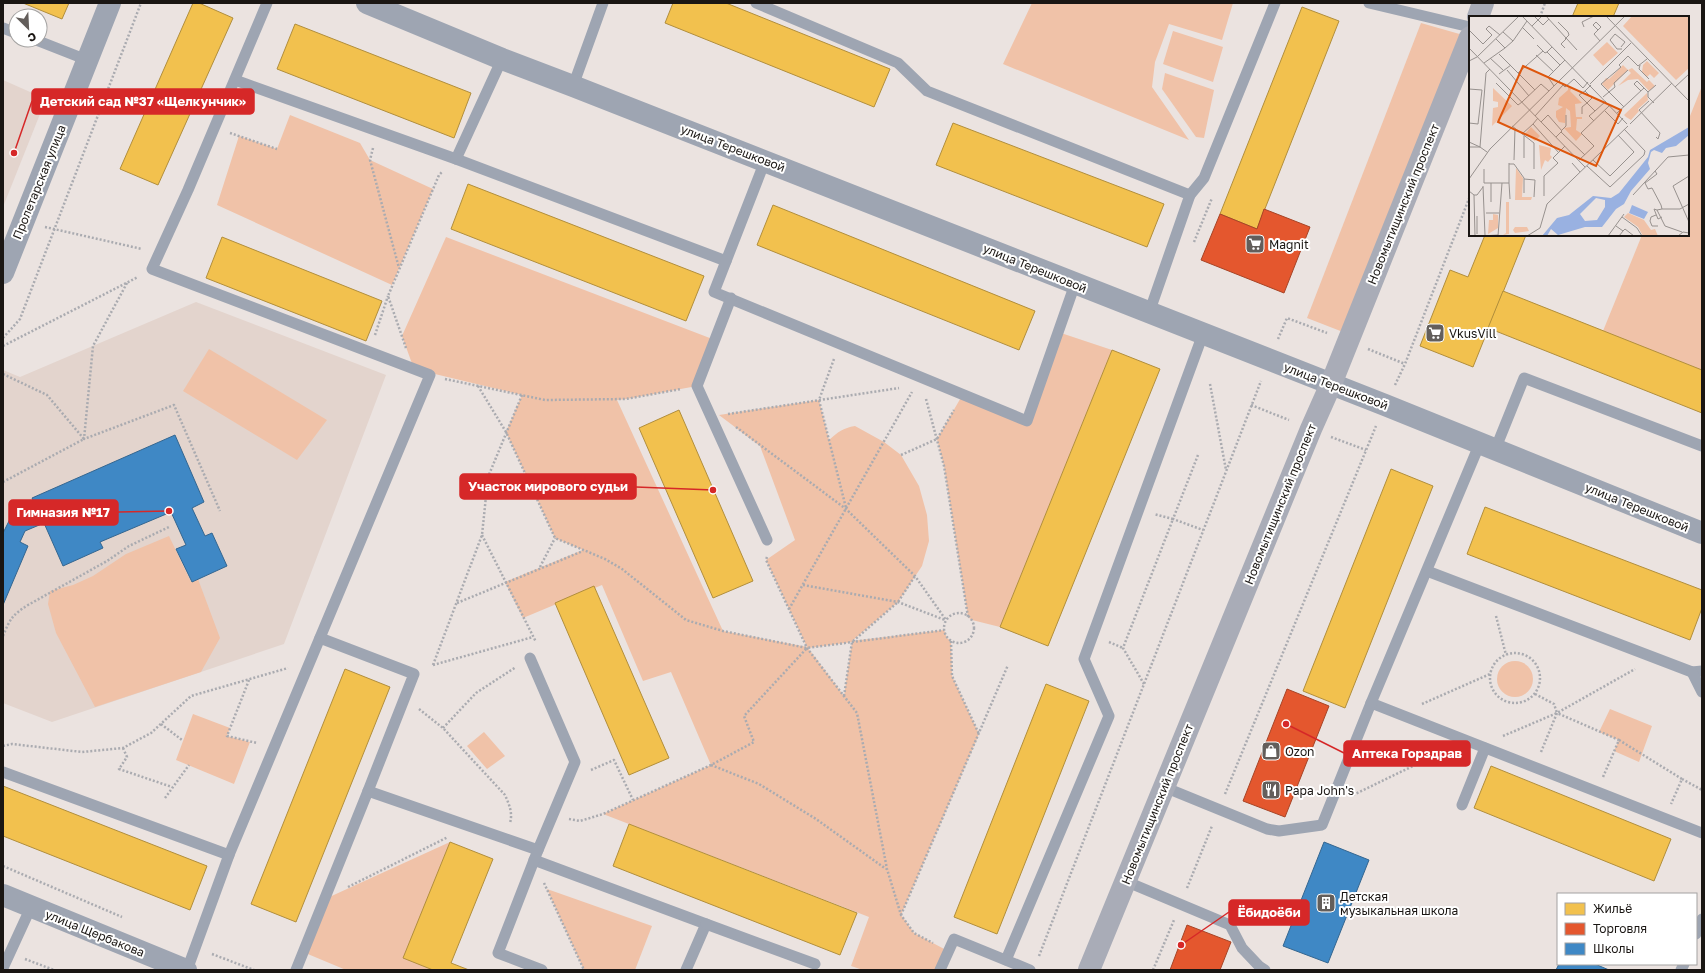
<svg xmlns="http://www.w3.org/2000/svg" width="1705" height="973" font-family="'Golos Text',sans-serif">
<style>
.built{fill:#e3d4cd}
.green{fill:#f0c2a8;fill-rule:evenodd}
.homes{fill:#f2c14e;stroke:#b18e3c}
.shops{fill:#e4572e;stroke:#a74426}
.schools{fill:#3f88c5;stroke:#346690}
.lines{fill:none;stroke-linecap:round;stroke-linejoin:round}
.path{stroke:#aaabb0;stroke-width:2.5;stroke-dasharray:2 2;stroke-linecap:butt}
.service{stroke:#9ea5b2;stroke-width:11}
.minor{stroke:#9ea5b2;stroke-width:22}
.secondary{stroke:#a9acb7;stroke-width:22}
.labels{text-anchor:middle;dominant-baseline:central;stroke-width:4;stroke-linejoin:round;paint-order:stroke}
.street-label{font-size:12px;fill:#1a1613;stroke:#fff}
.poi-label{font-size:12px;fill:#1a1613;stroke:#fff;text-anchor:start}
.inset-road{fill:none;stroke:#97918e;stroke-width:1}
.view{fill:#de560c;fill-opacity:0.15;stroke:#de560c;stroke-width:2}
.inset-edge{fill:none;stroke:#1a1613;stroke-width:2}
.leader{fill:none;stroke:#d62828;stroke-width:1.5}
.callout-dot{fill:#d62828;stroke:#fff;stroke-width:1.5}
.callout{fill:#d62828;stroke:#d62828;stroke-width:1.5}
.callout-label{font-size:13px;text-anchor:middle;font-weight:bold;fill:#fff}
</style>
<rect width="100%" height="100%" fill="#ebe3e0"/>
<!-- built -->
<g class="built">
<path d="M3,80L46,99L3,207Z"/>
<path d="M196,302L386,375L284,644L52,722L3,703V370L20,377Z"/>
</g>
<!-- green -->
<g class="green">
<path d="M1032,3H1233L1222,40L1169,24L1155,62L1152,87L1189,140L1003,64Z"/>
<path d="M1421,23L1463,35L1343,332L1307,318Z"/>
<path d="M1173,31L1223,47L1213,82L1163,64Z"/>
<path d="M1165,73L1214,90L1204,138L1196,137L1162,89Z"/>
<path d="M1702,86V370L1603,331L1642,235H1688V121Z"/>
<path d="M290,115L360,143L370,160L433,189L392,285L217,205L239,136L277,149Z"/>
<path d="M446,237L715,340L697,386L626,399L617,400L723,631L807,647L766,560L795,540L760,446L719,415L819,400L829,440C838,432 843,428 855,426L884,442L901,455L919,486L927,515L929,541L922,566L898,602L852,641L944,630L947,638L951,641L952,676L979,734L901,915L914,933L948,951L940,970H863L851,966L869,917L603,814L711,765L671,672L643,681L602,585L523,618L505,582L583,550L555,538L506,432L522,395L414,369L402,336ZM852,642L844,696L808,648Z"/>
<path d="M1058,332L1112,350L1000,627L972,620L968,617L944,466L937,439L963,394L1027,421Z"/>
<path d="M209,349L327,420L297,460L183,391Z"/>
<path d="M169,536L191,582L198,579L220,638L201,672L95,707L56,633L48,604L50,591L73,585L93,576L126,554Z"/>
<circle cx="1515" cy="679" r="18"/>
<path d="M1610,709L1652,726L1639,762L1614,751L1619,740L1599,732Z"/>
<path d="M193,714L230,728L227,736L250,742L234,784L176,760Z"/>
<path d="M484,732L505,756L487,769L467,746Z"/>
<path d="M450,842L404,958L433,970H346L303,952L325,899Z"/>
<path d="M547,889L652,926L635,970H584Z"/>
</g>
<!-- homes -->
<g class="homes">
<path d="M23,3H69L62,19Z"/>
<path d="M193,3H199L233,18L158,185L120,169Z"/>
<path d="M673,3H726L890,69L874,107L665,23Z"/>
<path d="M1578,3H1619L1613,17H1572Z"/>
<path d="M1302,7L1339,21L1257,229L1220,214Z"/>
<path d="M295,24L471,93L454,138L277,69Z"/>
<path d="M953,123L1164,204L1147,247L936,165Z"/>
<path d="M468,184L704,276L686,321L451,229Z"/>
<path d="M773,205L1035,311L1019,350L757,245Z"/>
<path d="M1485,235H1526L1473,367L1420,346L1450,270L1468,277Z"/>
<path d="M222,237L382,301L366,341L206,278Z"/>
<path d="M1503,291L1702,370V413L1488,328Z"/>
<path d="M1112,350L1160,369L1048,646L1000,627Z"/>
<path d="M679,410L753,581L713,598L639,428Z"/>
<path d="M1391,469L1433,486L1345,708L1303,691Z"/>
<path d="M1485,507L1702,590V608L1690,640L1467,554Z"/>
<path d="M594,586L669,758L629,775L555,603Z"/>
<path d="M345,669L390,687L296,922L251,904Z"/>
<path d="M1046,684L1089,701L997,934L954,917Z"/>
<path d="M1491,766L1671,839L1654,881L1474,808Z"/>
<path d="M3,786L207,866L190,910L3,836Z"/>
<path d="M629,824L857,913L840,955L613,866Z"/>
<path d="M450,842L493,859L451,963L469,970H433L403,958Z"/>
</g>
<!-- shops -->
<g class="shops">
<path d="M1264,209L1310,227L1284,293L1201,260L1220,214L1257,229Z"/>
<path d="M1287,689L1329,706L1285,817L1243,801Z"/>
<path d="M1187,925L1231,942L1220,970H1170Z"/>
</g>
<!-- schools -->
<g class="schools">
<path d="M175,435L204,502L192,508L205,536L212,533L227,566L192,582L176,549L186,545L171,512L100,542L103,548L63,566L44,523L25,531L20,542L28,546L3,605V533L11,517L36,506L32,498Z"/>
<path d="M1324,842L1369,860L1328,963L1283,946Z"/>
<path d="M1559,964H1595L1609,970H1556Z"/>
</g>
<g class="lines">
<!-- path -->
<g class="path">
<path d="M1540,17L1545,3"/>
<path d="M230,133L277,149"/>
<path d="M373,148L370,160L399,268"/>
<path d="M45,227L142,249"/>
<path d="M1194,242L1212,198"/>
<path d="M127,283L93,346L84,439L174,405L220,511"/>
<path d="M375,335L388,296"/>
<path d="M3,338L20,319L141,3"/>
<path d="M1278,339L1287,318L1327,333"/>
<path d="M3,346L138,277"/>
<path d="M406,348L388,296L439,175L442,172"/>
<path d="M1368,349L1405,364"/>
<path d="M834,359L819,400L846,508"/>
<path d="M3,374L47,395L84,439L3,482"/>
<path d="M445,379L545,400L626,399L681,389"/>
<path d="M1210,384L1226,470"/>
<path d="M1395,385L1405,364L1470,196"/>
<path d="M478,386L506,432L555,538L605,559L622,569L686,620L723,631L807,648L944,630"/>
<path d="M926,399L944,466L968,617"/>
<path d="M1251,405L1289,420"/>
<path d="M728,414L899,388"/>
<path d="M736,427L846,509L915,576L946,620"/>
<path d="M1331,437L1366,450"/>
<path d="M901,455L937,439L954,410"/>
<path d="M1198,455L1173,519L1203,530"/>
<path d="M482,535L536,642"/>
<path d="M767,557L766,560L807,648L857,713L887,869L901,915L914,933L933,943"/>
<path d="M540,567L555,538"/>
<path d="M803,585L898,602L945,620"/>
<path d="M457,603L583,551"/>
<path d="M789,609L912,392"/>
<circle cx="959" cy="628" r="15"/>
<path d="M1496,616L1506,655"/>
<path d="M3,636C10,619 12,615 28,605L107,561L129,546L169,527"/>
<path d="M951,641L952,676L979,734"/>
<path d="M1109,642L1123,648"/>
<circle cx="1515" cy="678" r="25"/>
<path d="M433,665L482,535L488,477L522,395"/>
<path d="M433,665L533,637"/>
<path d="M249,680L227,736L257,743"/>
<path d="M1144,684L1123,648L1173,519L1154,514"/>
<path d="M1535,694L1554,704L1557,713"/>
<path d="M844,696L852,642L898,602L915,576"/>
<path d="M1422,704L1490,674"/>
<path d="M419,709L443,728L505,795C509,804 513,813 510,823"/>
<path d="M161,724L182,740"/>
<path d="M443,728L476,693L516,667"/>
<path d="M1503,736L1557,713L1635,669"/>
<path d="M1619,740L1682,779L1671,804"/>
<path d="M3,746L12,744L82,752L123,748L151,733L191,696L288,668"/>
<path d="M123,748L127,757L119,769L172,787"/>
<path d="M1541,752L1557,713L1619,740L1603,777"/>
<path d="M711,765L759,784L816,819L886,869"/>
<path d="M591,770L614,760L633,800"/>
<path d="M1682,779L1702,790"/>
<path d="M1225,794L1376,426"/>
<path d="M1353,795L1444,751"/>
<path d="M165,798L189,765"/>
<path d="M569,819L580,821L603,814L711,765L754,742L744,716L807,648"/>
<path d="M3,866L122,917"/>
<path d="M544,883L584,970"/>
<path d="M348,887L448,837"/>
<path d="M1187,888L1212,826"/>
<path d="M901,915L1008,665"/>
<path d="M212,954L254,970"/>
<path d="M1039,956L1261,381"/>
<path d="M25,959L54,970"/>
<path d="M1153,970L1174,920"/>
</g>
<!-- service -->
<g class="service">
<path d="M756,3L898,63L927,91L1190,195L1149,313"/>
<path d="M1369,3L1470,27"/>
<path d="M3,28L16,33"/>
<path d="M36,40L87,60"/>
<path d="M235,80L456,159L726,261"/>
<path d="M573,86L603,3"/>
<path d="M456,159L502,59"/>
<path d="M765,161L714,292L1027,421L1075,284"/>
<path d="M1190,195L1204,178L1275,3"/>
<path d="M731,298L697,386L767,540"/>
<path d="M1495,450L1524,378L1702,446"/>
<path d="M1427,571L1692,672L1702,671"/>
<path d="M320,638L414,674L368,791"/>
<path d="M530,658L575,762L538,850"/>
<path d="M1692,672L1702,692"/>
<path d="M1371,703L1702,833"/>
<path d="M3,772L229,855"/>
<path d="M1164,787L1267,829L1279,831L1322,825L1371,703L1480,443"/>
<path d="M1462,805L1485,748"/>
<path d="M534,860L706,924L686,970"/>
<path d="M1125,881L1230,925L1242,948L1259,966L1265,970"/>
<path d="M706,924L815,964"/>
<path d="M1696,934L1702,919"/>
<path d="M1006,960L1109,716L1084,659L1203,334"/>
<path d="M3,968L31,907"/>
<path d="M187,970L229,855L430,375L152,269L188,190L267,3"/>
<path d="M296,970L368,791L538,850L498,953L542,970"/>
<path d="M940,970L954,939L1030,970"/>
<path d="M1681,970L1684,964"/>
</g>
<!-- minor -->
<g class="minor">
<path d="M367,3L502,59L573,86L1385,405L1702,533"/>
<path d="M3,273L110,3"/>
<path d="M3,895L186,970"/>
</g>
<!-- secondary -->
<g class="secondary">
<path d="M1478,17L1483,3"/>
<path d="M1089,970L1311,429L1331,384L1470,37"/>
</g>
</g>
<!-- icons -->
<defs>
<g id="supermarket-square" transform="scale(1)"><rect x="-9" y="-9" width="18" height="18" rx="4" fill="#635e5b" stroke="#fff"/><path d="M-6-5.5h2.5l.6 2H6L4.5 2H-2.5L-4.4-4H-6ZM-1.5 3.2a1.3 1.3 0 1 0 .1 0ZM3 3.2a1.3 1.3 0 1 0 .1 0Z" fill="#fff"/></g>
<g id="shop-square" transform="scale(1)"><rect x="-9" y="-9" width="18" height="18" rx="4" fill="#635e5b" stroke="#fff"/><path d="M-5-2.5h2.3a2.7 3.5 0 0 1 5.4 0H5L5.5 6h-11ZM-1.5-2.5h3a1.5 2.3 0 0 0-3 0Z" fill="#fff"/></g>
<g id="restaurant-square" transform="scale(1)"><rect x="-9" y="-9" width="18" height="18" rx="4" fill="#635e5b" stroke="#fff"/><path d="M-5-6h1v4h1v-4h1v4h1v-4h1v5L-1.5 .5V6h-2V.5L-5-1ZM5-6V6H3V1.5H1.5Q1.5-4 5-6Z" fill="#fff"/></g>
<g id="building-square" transform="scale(1)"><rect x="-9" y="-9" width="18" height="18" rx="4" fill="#635e5b" stroke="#fff"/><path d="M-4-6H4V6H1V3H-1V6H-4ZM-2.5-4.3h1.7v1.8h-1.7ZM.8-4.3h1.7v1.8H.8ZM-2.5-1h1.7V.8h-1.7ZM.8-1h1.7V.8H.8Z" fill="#fff"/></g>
</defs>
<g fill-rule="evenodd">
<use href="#supermarket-square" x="1255" y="244"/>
<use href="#supermarket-square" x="1435" y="333"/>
<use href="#shop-square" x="1271" y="751"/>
<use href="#restaurant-square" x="1271" y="790"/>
<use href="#building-square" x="1326" y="903"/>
</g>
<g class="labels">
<!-- street labels -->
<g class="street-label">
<text transform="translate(733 148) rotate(21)">улица Терешковой</text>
<text transform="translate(39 182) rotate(-68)">Пролетарская улица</text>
<text transform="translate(1403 204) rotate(-68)">Новомытищинский проспект</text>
<text transform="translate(1035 268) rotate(22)">улица Терешковой</text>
<text transform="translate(1336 386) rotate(21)">улица Терешковой</text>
<text transform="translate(1280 504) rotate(-68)">Новомытищинский проспект</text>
<text transform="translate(1637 507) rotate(22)">улица Терешковой</text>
<text transform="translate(1157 804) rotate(-68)">Новомытищинский проспект</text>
<text transform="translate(95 933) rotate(22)">улица Щербакова</text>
</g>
<!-- poi labels -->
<g class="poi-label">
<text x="1269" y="244">Magnit</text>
<text x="1449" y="333">VkusVill</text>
<text x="1285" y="751">Ozon</text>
<text x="1285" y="790">Papa John's</text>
<text x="1340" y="896">Детская<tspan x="1340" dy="14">музыкальная школа</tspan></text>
</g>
</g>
<!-- overview -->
<g transform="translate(1469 16)">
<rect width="220" height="220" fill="#ebe3e0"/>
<path d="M163,0H220V52L207,64L154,10ZM138,26L149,37L134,50L124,39ZM178,45L190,57L185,62L181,58L178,61L173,56L174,49ZM154,49L159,54L163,52L178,66L180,64L186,70L180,75L169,63L159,64L149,70L162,57L159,54L139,74L133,68L137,62L140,63ZM99,69L103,72L101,75L113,87L106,88L107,101H113V103H108L107,114L113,118L107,125L95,112L102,111L101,95L97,92L96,107L90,106L87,101V95L94,91L89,89L90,82L99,74ZM24,72L43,90L23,110L24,92L29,91V86L24,85ZM178,77L179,84L169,93L170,95L162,104L157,101L155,99ZM62,111L71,120L66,125L56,118ZM70,129L82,132L81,139L83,141L79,146L76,144L72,154ZM47,152L54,162L53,181H63L62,184H46ZM37,186H40V218L34,219L37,217ZM159,197L175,204L182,214L186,213L189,220H174L169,211L155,201ZM24,198L29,199V212L19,218L20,204H24ZM46,211H58L60,215L46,217L44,214Z" fill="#f0c2a8"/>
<path d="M220,111V119L207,130L197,132L193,137L185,134L182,136L179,147L181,153L162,175L155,188L147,193L133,211H116L89,219L82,213L78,220H73L88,202L100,199L124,180L142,182L150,177L179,141L181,134ZM127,182L136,184V191L128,204L116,205L111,198ZM163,189L179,196L175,203L160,197Z" fill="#99b1e1" fill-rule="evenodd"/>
<path class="inset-road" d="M53,0L158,108M65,0L74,9L80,3M77,0L108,34M137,0L220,85M89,6L99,16L100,19L96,23M63,10L72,1M53,11L65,23M115,11L113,6L125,0M0,14L14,28L23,19L17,13L20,10L31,19M129,14L124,9L127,6L132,11L125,18L131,25M27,23L36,32L44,25L34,16M44,25L58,5M68,29L76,37L78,36M83,31L78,36L91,49M152,31L156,26L146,18L141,24L148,33H153M0,32L116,151M96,32L92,28L97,23M30,38L66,74M67,39L85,56M21,42L34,54M0,45L8,41L50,0M15,47L36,32M171,49L170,53L180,63M38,54L60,80M49,57L74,35M30,58L42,49M90,65L96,71L105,63L114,72L119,66M27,67L49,89L53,86M121,68L162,27M122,69L116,75L123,82L118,87L126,95L137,85M85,70L79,61L96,44M206,71L220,58M0,73L13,74M116,75L110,79L118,87M172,75L165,68L168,65L179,76M134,81L140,76L132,68L152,51L150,49L159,40L169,50L178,43M180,85L170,94L191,117L189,123L187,121M53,86L72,68L80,75M185,87L179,81V76L187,69M155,91L140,76L146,71L145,67L159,54M136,95L149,108L154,102M148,97L175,72M113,98V91L118,87M66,100L94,69M69,102L64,108L90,137M125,105L120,100L126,95M72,106L79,99L93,115L87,121M0,107L9,108L13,74M161,108L203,67M43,110L65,127V153M93,114L97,110V99M92,116L116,139M53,118L64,108M0,126L11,131L17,57L21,53M0,131H11L18,136M55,142V120M45,144L46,113M110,144L125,130L112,117L141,89M124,144L141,160L165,136L149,119M40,147V167M103,147L111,156M40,148H45L55,162V177M118,150L141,171L175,139L176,135L155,113M15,153V167H40L41,183M186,155L188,158L176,167L179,173L183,172L192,189L193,193L188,194L196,210L213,216M0,163L21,133L156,0M55,163L66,164L65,181M14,170L16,219M204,170L220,206M204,170L220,160M0,175L5,179L6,220M5,179H8L14,171M164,179L199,141L220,139M75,180V160L89,147L84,142L96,130M22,186V167M193,193H211L220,188M188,194L185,193L189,203L193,201M17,197H30M187,199L182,201L181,205L183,210H189M153,201L168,212L173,220M147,210L154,215L150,220M154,215L156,213L165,220M8,218V200M12,220L29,219M29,220L33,167M43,220H58M58,220L71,212L78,188L159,110M139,220L155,198M209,220L214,216L220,217"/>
<path class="view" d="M54,50L152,94L127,150L29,106Z"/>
<rect width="220" height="220" class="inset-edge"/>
</g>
<!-- callouts -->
<path class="leader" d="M14 153L32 101M713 490L636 487M169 511L118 512M1286 724L1344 753M1181 945L1229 912"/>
<g class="callout-dot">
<circle cx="14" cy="153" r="4"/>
<circle cx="713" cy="490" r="4"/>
<circle cx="169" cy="511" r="4"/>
<circle cx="1286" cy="724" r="4"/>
<circle cx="1181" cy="945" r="4"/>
</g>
<g class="callout">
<rect x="32" y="89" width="222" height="25" rx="4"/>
<rect x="460" y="474" width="176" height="25" rx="4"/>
<rect x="9" y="500" width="109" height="25" rx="4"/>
<rect x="1344" y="741" width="126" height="25" rx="4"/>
<rect x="1229" y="900" width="80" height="25" rx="4"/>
</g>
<g class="callout-label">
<text x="143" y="106">Детский сад №37 «Щелкунчик»</text>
<text x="548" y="491">Участок мирового судьи</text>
<text x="63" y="517">Гимназия №17</text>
<text x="1407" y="758">Аптека Горздрав</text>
<text x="1269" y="917">Ёбидоёби</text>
</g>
<!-- border -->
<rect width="1705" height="973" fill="none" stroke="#1a1613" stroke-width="8"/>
<!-- legend -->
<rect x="1557" y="893" width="140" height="72" fill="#ffffff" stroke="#a3a2a1"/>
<rect x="1565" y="903" width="20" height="12" fill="#f2c14e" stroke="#a3a2a1"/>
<text x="1593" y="913" font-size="12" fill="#1a1613">Жильё</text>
<rect x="1565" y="923" width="20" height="12" fill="#e4572e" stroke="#a3a2a1"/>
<text x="1593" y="933" font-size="12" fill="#1a1613">Торговля</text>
<rect x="1565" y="943" width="20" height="12" fill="#3f88c5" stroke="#a3a2a1"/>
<text x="1593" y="953" font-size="12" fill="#1a1613">Школы</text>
<!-- north arrow -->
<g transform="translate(28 28) rotate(156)"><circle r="19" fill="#ffffff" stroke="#a3a2a1"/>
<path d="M0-3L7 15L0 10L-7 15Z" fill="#635e5b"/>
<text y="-6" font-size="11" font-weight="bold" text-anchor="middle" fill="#1a1613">С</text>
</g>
</svg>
